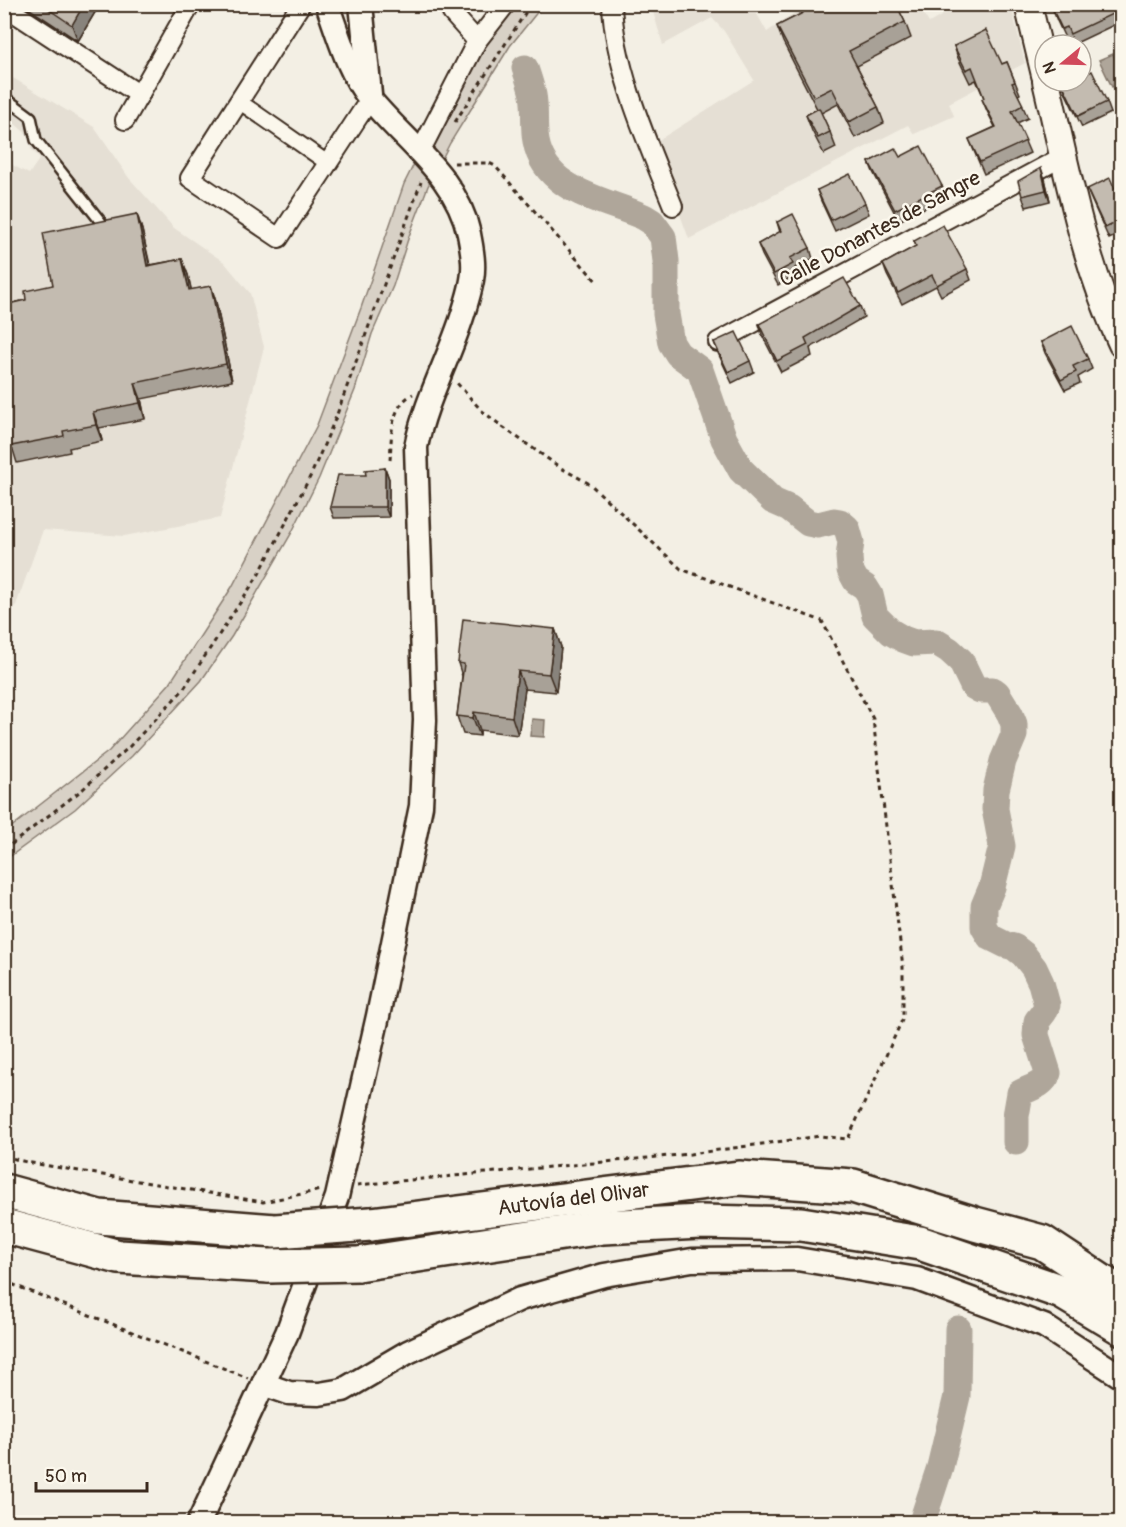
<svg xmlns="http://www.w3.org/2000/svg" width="1126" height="1527" font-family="Pangolin,sans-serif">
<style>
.built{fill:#e5dfd4}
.green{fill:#d8d1c6;stroke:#8a7e72;stroke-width:1.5}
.water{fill:#afa69a;stroke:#817468;stroke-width:1.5}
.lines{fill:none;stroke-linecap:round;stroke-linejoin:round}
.river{stroke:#afa69a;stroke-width:27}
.service-casing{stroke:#3b2a1e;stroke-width:14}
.pedestrian-casing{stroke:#3b2a1e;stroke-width:18}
.minor-casing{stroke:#3b2a1e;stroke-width:22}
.tertiary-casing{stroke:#3b2a1e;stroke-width:27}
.secondary-casing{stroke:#3b2a1e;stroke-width:30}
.motorway-casing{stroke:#3b2a1e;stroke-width:38}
.path{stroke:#3b2a1e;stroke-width:3;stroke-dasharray:4.5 4.5;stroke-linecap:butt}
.service{stroke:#fbf7ec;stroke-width:9}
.pedestrian{stroke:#fbf7ec;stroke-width:14}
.minor{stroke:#fbf7ec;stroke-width:18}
.tertiary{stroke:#fbf7ec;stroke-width:22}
.secondary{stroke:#fbf7ec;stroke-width:26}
.motorway{stroke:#fbf7ec;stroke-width:33}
.motorway-bridge-casing{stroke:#3b2a1e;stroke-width:38;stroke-linecap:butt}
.motorway-bridge{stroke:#fbf7ec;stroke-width:33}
.wall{fill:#a8a197;stroke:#3b2a1e;stroke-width:1.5}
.shaded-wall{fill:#88837b;stroke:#3b2a1e;stroke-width:1.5}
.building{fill:#c3bbb0;stroke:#3b2a1e;stroke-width:1.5}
.labels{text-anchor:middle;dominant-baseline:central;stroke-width:5;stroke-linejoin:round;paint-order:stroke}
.street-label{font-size:21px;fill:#3b2a1e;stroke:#fbf7ec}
</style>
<rect width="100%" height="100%" fill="#f3efe4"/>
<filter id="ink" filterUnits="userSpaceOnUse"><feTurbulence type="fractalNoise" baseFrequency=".0167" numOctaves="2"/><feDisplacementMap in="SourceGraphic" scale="12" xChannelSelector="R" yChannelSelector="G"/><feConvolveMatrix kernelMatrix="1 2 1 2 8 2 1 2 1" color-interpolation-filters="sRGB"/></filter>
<g filter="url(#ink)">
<!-- built -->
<g class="built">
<path d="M651,5H774L757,14L767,32L799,10L796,5H918L929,23L960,5H1011L1025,63L949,103L954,116L914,134L908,125L689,239L654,143L754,80L724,31L712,18L663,45Z"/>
<path d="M13,78L94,127L129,178L174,228L224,262L250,293L264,347L220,518L124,536L43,530L16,605L5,616V161L29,174L40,158L31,149L30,137L5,115V88Z"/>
</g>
<!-- green -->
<path class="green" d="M514,5H543L510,46L479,96L450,143L428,186L409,236L393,286L372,334L355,390L319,478L291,534L232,636L201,681L132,756L75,809L5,860V832L109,751L170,683L232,587L317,425L361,308L404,184L441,110Z"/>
<!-- water -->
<g class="water">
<path d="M1113,54L1121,72L1122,82L1112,87L1099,60Z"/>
<path d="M532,719L545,720L544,737L530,736Z"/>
</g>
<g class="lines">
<!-- river -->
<g class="river">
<path d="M525,68C528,77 531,86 533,95C536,110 533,126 536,141C545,192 604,199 644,217L652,222L663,237L666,261V314L671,343L678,354L700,370L724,439L741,470L773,501L789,508L808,523L818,525L834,521L840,522L847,528L851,542L849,557L850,570L856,581L865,587L870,595L875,616L891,632L903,639L914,643L936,642L949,650L961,661L973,686L980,690H993L997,693L1010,714L1014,724V735L1003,761L996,790L995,809L1002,846L992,887L984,906V927L990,937L1006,945L1014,947L1023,954L1034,968L1041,983L1047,1005L1044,1012L1037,1021L1036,1035L1048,1073C1043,1086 1031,1087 1020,1093L1016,1116V1142"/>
<path d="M922,1522L940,1467L957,1396L958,1329"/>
</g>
<!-- service casing -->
<g class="service-casing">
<path id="service" d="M4,97L31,117L36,140L101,222"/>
</g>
<!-- pedestrian casing -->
<g class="pedestrian-casing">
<path id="pedestrian" d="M240,102L329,164"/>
</g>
<!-- minor casing -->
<g class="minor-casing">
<g id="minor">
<path d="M301,4L190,178L279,238L370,99"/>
<path d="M612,4C614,69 649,146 673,206"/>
<path d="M4,6L140,95"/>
<path d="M477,41L506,4"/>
<path d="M125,120L191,4"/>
<path d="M420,152L477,41L452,13L455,4"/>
<path d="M718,342L1064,156"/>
</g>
</g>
<!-- tertiary casing -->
<g class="tertiary-casing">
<g id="tertiary">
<path d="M361,4L370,94"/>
<path d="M263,1384L289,1393L319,1394L343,1390L408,1352L520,1299L604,1275L692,1260L797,1259L917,1279L1044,1326L1122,1377"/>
<path d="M199,1522L287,1333L337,1197L378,1016L421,806L425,720L416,447C425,401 449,359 463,314C467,300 473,284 473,270C474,258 471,245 469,234C456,175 406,143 370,99C348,72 339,37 327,4"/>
</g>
</g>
<!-- secondary casing -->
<g class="secondary-casing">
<g id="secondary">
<path d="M1028,4L1045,75"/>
<path d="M1046,81C1067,170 1083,261 1122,344"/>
</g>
</g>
<!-- motorway casing -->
<g class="motorway-casing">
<g id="motorway">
<path d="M4,1191L99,1217L275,1231"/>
<path id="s1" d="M371,1224L739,1178L853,1186L975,1224L1042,1242L1122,1295"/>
<path d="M4,1226L119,1257L269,1266"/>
<path d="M358,1264L603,1227L700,1222L801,1224L920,1243L1062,1292L1122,1328"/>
</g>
</g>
<!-- path -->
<g class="path">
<path d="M455,122L531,4"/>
<path d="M454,163H489L495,166L597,282"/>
<path d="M390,460C392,437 389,407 413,394"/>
<path d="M4,850L83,789L130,746L182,691L259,574L311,475L336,417L421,182"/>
<path d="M4,1156L26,1162L263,1202L321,1190"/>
<path d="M357,1185L690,1154L820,1136L848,1139L903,1018V967L873,719L822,621L681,569L590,484L561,468L504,428L481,410L456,382"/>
<path d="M4,1281L248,1378"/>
<path d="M1117,1522L1122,1489"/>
</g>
<!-- service -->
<use href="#service" class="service"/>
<!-- pedestrian -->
<use href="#pedestrian" class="pedestrian"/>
<!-- minor -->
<use href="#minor" class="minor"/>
<!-- tertiary -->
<use href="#tertiary" class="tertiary"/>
<!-- secondary -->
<use href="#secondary" class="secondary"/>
<!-- motorway -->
<use href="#motorway" class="motorway"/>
<!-- motorway-bridge casing -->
<g class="motorway-bridge-casing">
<g id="motorway-bridge">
<path d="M275,1231L371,1224"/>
<path d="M269,1266L358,1264"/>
</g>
</g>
<!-- motorway-bridge -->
<use href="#motorway-bridge" class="motorway-bridge"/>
</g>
<!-- wall -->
<g class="wall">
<path d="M22,4H100L78,41Z"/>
<path d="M740,4H752L743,9Z"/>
<path d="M796,4H896L905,22L911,38L857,66L878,107L884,123L855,138L838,104L821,113L830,132L836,148L824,154L812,131L806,115L817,109L783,42L777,26L801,14Z"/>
<path d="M1052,4H1093L1094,7L1122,4V27L1118,23L1074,44L1071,37L1066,40L1057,21L1053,10H1054Z"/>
<path d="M954,46L1002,64L1007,62L1020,94L1018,95L1028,118L1017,123L1030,153L984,174L974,151L969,139L995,127L987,111L982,99L984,98L976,80L970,83L958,58Z"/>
<path d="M1063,85L1107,102L1111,113L1082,127L1067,96Z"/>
<path d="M900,157L942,186L946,197L899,221L873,172L869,162Z"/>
<path d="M1045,179L1050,201L1026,207L1022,196Z"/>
<path d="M1122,186V233L1109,239L1091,199L1087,189H1115Z"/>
<path d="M817,190L865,203L869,214L835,231L821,201Z"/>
<path d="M137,214L142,230L150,265L182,259L188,275L191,290L211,286L216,302L232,381L141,399L145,419L99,428L102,441L69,448L70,452L17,463L13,450L6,452L4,447V305L26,300L53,285Z"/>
<path d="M777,222L810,248L813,259L795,268L797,274L778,285L762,255L758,244L780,232Z"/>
<path d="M914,241L967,269L971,280L941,296L936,286L902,304L887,275L883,264L916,246Z"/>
<path d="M860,306L864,317L810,348L812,356L781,372L762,335L759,324Z"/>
<path d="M714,342L750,361L754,372L732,383L718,353Z"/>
<path d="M1041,342L1088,359L1092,369L1078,377L1080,383L1065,390L1045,353Z"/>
<path d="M385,468L389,479V517L334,518L330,507L366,475Z"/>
<path d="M555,629L561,647L556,692L525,689L518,735L480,730V736L463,734L457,716L462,676L458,663Z"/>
</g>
<!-- shaded-wall -->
<g class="shaded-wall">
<path d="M84,4H100L78,41L72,25Z"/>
<path d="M1041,168L1045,179L1050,201L1046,190Z"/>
<path d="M137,214L142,230L153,282L147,266Z"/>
<path d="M182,259L188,275L195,306L189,290Z"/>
<path d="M211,286L216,302L232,381L226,364Z"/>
<path d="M135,383L141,399L145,419L140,403Z"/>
<path d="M93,412L99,428L102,441L96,425Z"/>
<path d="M385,468L389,479V517L385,507Z"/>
<path d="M555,629L561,647L556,692L549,674Z"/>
<path d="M518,671L525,689L518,735L512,717Z"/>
<path d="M474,712L480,730V736L473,718Z"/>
</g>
<!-- building -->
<g class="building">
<path d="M41,4H84L72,25Z"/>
<path d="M799,4H896L905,22L849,51L878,107L849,122L832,88L814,97L777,26L803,13Z"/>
<path d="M1053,4H1093L1094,7L1097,4H1122V19L1114,13L1070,34L1067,27L1062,29L1053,10L1056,9Z"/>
<path d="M986,30L1002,64L1007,62L1015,82L1012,83L1023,105L1012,111L1026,141L980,162L969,139L996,127L982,99L984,98L972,67L966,70L954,46Z"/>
<path d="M1122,42V51L1118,44Z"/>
<path d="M1092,71L1107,102L1078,116L1063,85L1071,81H1081V76Z"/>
<path d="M819,108L830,132L818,138L806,115Z"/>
<path d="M921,146L942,186L895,210L869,162L895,148L900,157Z"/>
<path d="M1041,168L1046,190L1022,196L1018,181Z"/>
<path d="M850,174L865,203L831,220L817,190Z"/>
<path d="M1110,178L1115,189L1122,186V220L1105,228L1087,189Z"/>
<path d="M137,214L147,266L182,259L189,290L211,286L226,364L135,383L140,403L93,412L96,425L63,431L64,436L11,446L9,434L4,435V305L26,300L25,291L53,285L43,233Z"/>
<path d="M793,214L810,248L790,258L793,264L774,274L758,244L781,231L777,222Z"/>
<path d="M943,225L967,269L937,285L932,275L898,293L883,264L916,246L914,241Z"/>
<path d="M844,278L860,306L805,338L808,345L777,361L759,324Z"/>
<path d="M1072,326L1088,359L1073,366L1076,372L1061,380L1041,342Z"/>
<path d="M736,332L750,361L728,372L714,342Z"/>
<path d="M385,468V507H330L338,475H366L365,470Z"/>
<path d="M463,619L555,629L549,674L518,671L512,717L474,712L473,718L457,716L464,664L458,663Z"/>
</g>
</g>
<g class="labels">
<!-- street labels -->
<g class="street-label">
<text transform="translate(880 229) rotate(-28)">Calle Donantes de Sangre</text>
<text stroke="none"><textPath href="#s1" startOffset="204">Autovía del Olivar</textPath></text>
</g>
</g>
<!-- margin -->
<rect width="1126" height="1527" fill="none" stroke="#fbf7ec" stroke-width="24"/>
<rect x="12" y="12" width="1102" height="1503" fill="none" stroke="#3b2a1e" stroke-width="2" filter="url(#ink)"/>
<!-- north arrow -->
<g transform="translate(1063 63) rotate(251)"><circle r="28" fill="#fbf7ec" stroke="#aea59a" stroke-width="1.5"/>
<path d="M0-4.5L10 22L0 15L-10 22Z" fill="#d1495b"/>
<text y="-9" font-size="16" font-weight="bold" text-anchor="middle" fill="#3b2a1e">N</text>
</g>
<!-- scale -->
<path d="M36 1482v9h111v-9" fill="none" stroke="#3b2a1e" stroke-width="3"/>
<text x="45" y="1482" font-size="18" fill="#3b2a1e" stroke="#fbf7ec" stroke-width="4.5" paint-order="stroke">50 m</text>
</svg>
